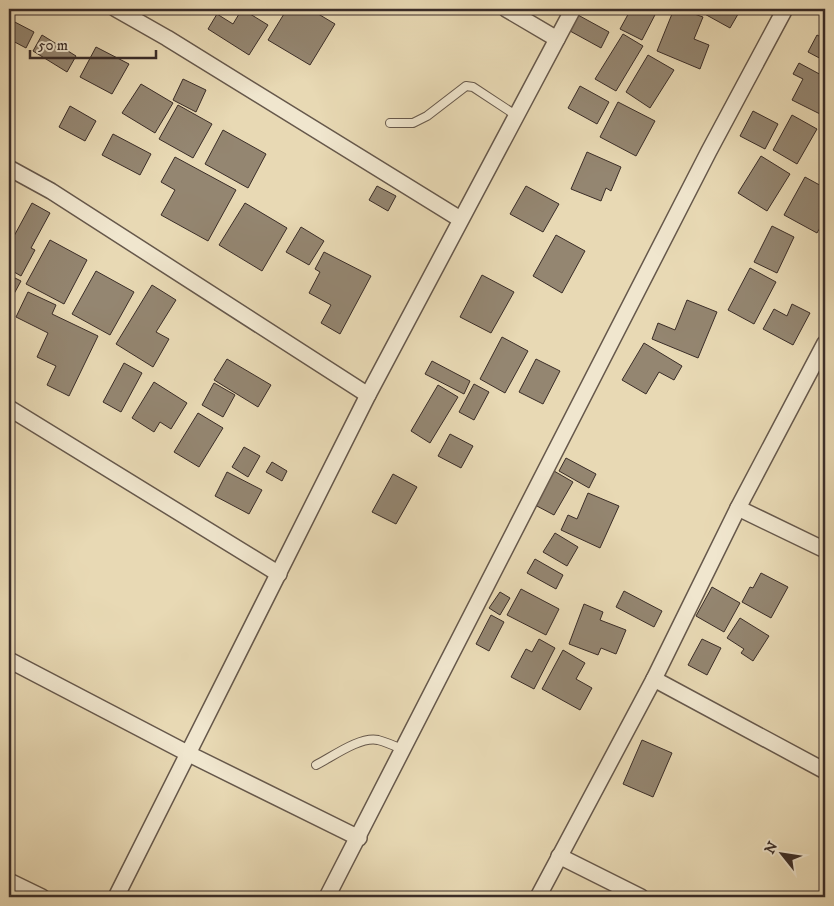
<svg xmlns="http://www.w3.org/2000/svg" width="834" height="906" font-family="'IM FELL DW Pica',serif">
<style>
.building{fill:#948671;stroke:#3a2d28}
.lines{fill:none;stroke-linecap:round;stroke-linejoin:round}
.lane-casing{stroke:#66584b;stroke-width:10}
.street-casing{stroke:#66584b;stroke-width:18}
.lane{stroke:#f0e6ce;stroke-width:8}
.street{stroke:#f0e6ce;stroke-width:15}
</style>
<rect width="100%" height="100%" fill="#e8d9b4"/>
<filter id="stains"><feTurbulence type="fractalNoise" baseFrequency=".004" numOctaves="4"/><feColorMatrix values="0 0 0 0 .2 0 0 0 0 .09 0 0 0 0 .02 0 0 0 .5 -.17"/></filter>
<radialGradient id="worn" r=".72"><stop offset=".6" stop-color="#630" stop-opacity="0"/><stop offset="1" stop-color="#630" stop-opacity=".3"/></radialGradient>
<!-- building -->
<g class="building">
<path d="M242,9L268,25L249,55L208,29L217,14L233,24Z"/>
<path d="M287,9H310L335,24L310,65L268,40Z"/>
<path d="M631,9H658L642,40L620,29Z"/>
<path d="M674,9H680L703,17L694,39L709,45L700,69L657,51Z"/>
<path d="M702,9H741L730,28L701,12Z"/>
<path d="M578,15L609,32L601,48L570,31Z"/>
<path d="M9,19L34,32L26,48L9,39Z"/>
<path d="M623,34L643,46L616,91L595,79Z"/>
<path d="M42,35L76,56L67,72L33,51Z"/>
<path d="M817,35L825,39V61L808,52Z"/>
<path d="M96,47L129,64L112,94L80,77Z"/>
<path d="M648,55L674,70L650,108L626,92Z"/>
<path d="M799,63L825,77V90L820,100L825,103L824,116L792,100L803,79L793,74Z"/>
<path d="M183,79L206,90L196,112L173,100Z"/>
<path d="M141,84L173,103L155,133L122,113Z"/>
<path d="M580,86L609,102L597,124L568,108Z"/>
<path d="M618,102L655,121L636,156L600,137Z"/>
<path d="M178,105L212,124L193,158L159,139Z"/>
<path d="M70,106L96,121L85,141L59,127Z"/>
<path d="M753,111L778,124L765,149L740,136Z"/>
<path d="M792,115L817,129L797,164L773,150Z"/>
<path d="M223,130L266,154L248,188L205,164Z"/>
<path d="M113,134L151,154L140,175L102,155Z"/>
<path d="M587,152L621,167L611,191L606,188L601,201L571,189Z"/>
<path d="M761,156L790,174L767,211L738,193Z"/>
<path d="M175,157L236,190L208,241L161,215L175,190L161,182Z"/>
<path d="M805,177L825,188V219L817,233L784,215Z"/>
<path d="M377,186L396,196L388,211L369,200Z"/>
<path d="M526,186L559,204L543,232L510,214Z"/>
<path d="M32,203L50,213L31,248L35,250L21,276L9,269V233L14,236Z"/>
<path d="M245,203L287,228L262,271L219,245Z"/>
<path d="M772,226L794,237L777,273L754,262Z"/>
<path d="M301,227L324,241L309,265L286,252Z"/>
<path d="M556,235L585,251L562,293L533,276Z"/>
<path d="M50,240L87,260L64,304L26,284Z"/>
<path d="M324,252L371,276L340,334L321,323L331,305L309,293L320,272L315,269Z"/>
<path d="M750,268L776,282L754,324L728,310Z"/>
<path d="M96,271L134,292L110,335L72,314Z"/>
<path d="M9,275L21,281L9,303Z"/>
<path d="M482,275L514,292L491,333L460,317Z"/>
<path d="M152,285L176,300L156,332L169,339L153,367L116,344Z"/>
<path d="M28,292L56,305L52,314L98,336L69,396L47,385L56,366L37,357L48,333L16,317Z"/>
<path d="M687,300L717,312L698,358L652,339L658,323L675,330Z"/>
<path d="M792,304L810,313L793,345L763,329L774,309L787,316Z"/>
<path d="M502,337L528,351L505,393L480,379Z"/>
<path d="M644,343L682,366L674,380L659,372L646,394L622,380Z"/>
<path d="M227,359L271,385L258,407L214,380Z"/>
<path d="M536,359L560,371L543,404L519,392Z"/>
<path d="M432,361L470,381L464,394L425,374Z"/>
<path d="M124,363L142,373L121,412L103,402Z"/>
<path d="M154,382L187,403L171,429L160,422L154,432L132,418Z"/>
<path d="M214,383L235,395L223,417L202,405Z"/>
<path d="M474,384L489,392L474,420L459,412Z"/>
<path d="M438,385L458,397L430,443L411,431Z"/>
<path d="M198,413L223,428L199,467L174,452Z"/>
<path d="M450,434L473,446L461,468L438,456Z"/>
<path d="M244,447L260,456L248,477L232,467Z"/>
<path d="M566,458L596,474L589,488L559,471Z"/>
<path d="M272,462L287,471L282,481L266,472Z"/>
<path d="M554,471L573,482L554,515L535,505Z"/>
<path d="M227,472L262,490L249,514L215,496Z"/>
<path d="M393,474L417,487L396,524L372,512Z"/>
<path d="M588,493L619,506L600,548L561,530L568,515L577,519Z"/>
<path d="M555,533L578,547L567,566L543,552Z"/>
<path d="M535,559L563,575L556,589L527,573Z"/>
<path d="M761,573L788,587L771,618L742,602L750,587L753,588Z"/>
<path d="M712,587L740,603L724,632L696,616Z"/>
<path d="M521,589L559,609L546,635L507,615Z"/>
<path d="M624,591L662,611L654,627L616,607Z"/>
<path d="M500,592L510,598L500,615L489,608Z"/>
<path d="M584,604L603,612L600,620L626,630L616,654L601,648L598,655L569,644Z"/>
<path d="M491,615L504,622L489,651L476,644Z"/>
<path d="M740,618L769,636L753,661L741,653L744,649L727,638Z"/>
<path d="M539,639L555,648L534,689L511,677L526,649L532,652Z"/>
<path d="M702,639L721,648L707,675L688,665Z"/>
<path d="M563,650L585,663L576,679L592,688L580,710L542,689Z"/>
<path d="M642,740L672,753L653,797L623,784Z"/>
</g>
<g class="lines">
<!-- lane casing -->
<g class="lane-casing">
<g id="lane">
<path d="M390,123H413L427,116L466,86L473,87L517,116"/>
<path d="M316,765C332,757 360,736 378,740C386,742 395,746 404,750"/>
</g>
</g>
<!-- street casing -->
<g class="street-casing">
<g id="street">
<path d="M116,9L167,38L460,219"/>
<path d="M506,9L557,39"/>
<path d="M9,168L51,191L368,395"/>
<path d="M9,408L279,574"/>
<path d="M738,508L825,550"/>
<path d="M9,660L189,754L359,838"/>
<path d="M654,679L825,771"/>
<path d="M559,856L641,897"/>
<path d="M9,881L42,897"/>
<path d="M116,897L368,395L573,9"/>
<path d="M327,897L709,151L785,9"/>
<path d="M538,897L654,679L738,508L825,343"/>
</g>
</g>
<!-- lane -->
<use href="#lane" class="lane"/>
<!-- street -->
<use href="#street" class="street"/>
</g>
<!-- margin -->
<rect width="834" height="906" fill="none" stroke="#e8d9b4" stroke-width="30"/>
<rect x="10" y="10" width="814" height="886" fill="none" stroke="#3a2d28" stroke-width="2.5"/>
<rect x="15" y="15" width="804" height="876" fill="none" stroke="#3a2d28"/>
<!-- north arrow -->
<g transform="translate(782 854) rotate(300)" stroke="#f0e6ce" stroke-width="4" paint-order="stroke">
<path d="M0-4L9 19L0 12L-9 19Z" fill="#3a2d28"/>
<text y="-8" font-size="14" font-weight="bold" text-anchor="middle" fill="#3a2d28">N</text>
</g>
<!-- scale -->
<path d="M30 50v8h126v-8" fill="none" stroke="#3a2d28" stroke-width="2.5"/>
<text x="38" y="50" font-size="15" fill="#3a2d28" stroke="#f0e6ce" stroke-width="4" paint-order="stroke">50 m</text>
<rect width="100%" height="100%" filter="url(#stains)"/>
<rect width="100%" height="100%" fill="url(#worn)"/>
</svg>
